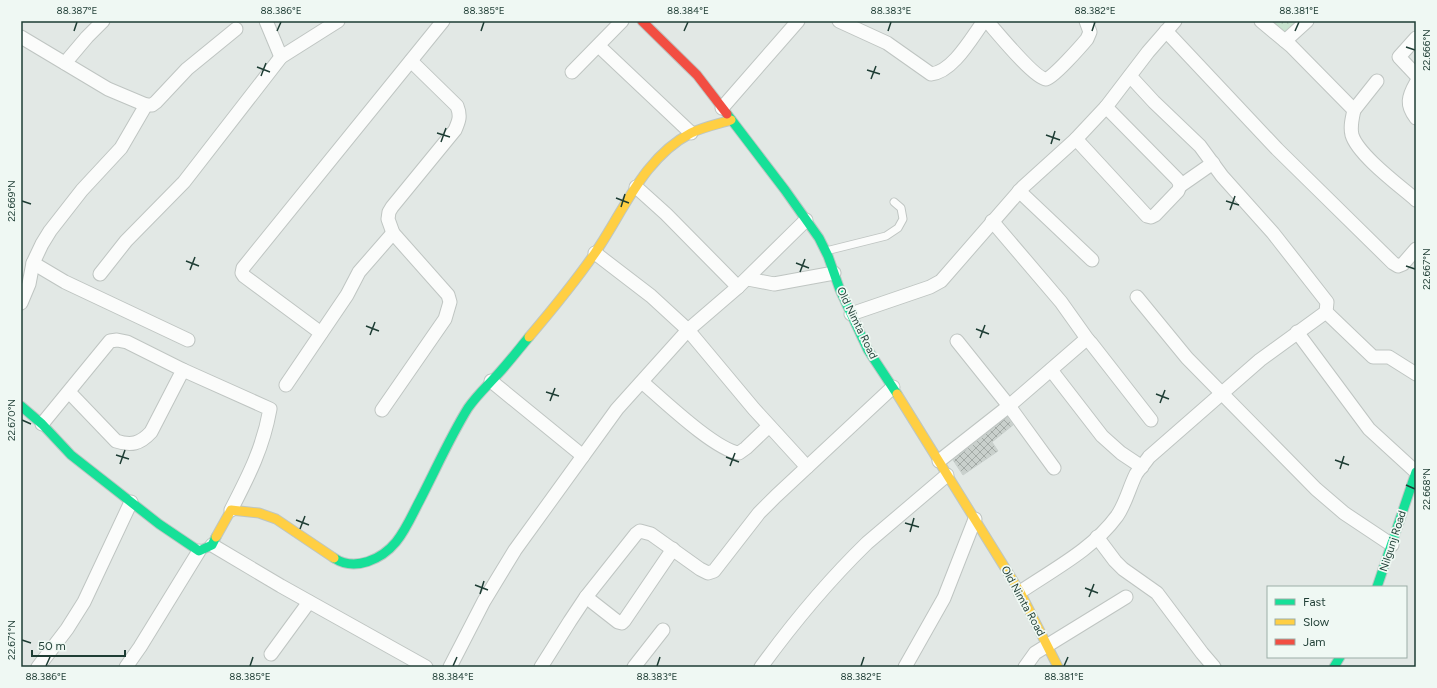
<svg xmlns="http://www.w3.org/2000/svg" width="1437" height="688" font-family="Figtree,sans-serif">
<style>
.forest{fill:url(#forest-crowns)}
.building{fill:url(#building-cross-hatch);stroke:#cad1ce}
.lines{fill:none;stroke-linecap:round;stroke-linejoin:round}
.lane-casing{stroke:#bfc5c2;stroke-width:9}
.street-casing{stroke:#bfc5c2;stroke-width:15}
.fast-casing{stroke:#bdc6c3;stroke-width:11}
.slow-casing{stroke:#bdc6c3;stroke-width:11}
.jam-casing{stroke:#bdc6c3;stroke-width:11}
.lane{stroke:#fbfcfb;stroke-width:7}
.street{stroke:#fbfcfb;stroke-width:13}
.fast{stroke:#16e098;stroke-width:9}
.slow{stroke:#ffcf43;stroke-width:9}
.jam{stroke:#f24e42;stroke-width:9}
.ticks{fill:none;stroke:#1e3d34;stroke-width:1.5}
.labels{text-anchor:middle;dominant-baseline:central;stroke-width:3.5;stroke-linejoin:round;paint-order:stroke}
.street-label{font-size:11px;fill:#1e3d34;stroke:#eff8f3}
.neatline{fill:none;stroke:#1e3d34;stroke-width:1.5}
.ticks-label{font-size:10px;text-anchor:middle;fill:#1e3d34}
</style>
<defs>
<pattern id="forest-crowns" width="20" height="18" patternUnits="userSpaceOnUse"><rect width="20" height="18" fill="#c9e4d0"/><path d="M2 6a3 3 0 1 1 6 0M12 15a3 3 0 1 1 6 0" fill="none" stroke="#acc4b3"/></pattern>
<pattern id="building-cross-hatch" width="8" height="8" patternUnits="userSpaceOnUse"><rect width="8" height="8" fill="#c9d0cc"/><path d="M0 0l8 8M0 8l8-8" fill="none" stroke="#a3aaa6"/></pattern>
</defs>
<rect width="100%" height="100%" fill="#e2e8e5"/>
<!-- forest -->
<path class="forest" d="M1268,21H1304L1285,41Z"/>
<!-- building -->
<path class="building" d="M1007,417L1013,425L992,442L998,451L963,475L953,460Z"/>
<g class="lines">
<!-- lane casing -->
<g class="lane-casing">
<path id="lane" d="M826,251L886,236L898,228L903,219L901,208L894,202"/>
</g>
<!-- street casing -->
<g class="street-casing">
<g id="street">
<path d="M266,21L281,57"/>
<path d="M839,21L887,43L931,74C953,72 972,37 984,21"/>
<path d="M987,21C996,31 1034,78 1046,79C1052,79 1082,45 1087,39L1090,32L1086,21"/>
<path d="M1261,21L1291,46L1354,110C1352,119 1350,127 1352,135C1358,155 1400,186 1416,200"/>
<path d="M1166,31L1277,149L1393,263L1398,266L1403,264L1416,249"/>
<path d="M21,37L108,89L146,105L121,148L82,190L50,231L42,244L33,263L29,284L21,303"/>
<path d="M1416,38L1399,57L1416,75"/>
<path d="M1285,41L1307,21"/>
<path d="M603,50L691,133"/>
<path d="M65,63L87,37L103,21"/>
<path d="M572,72L622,21"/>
<path d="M1416,83C1408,97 1406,105 1416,118"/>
<path d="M146,105H152L156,102L187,69L236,29"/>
<path d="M722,108L798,21"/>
<path d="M1354,110L1377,81"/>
<path d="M1076,139L1147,216L1151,217L1155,215L1178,191C1181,186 1180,183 1177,179L1106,107"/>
<path d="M1180,186L1213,163"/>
<path d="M636,187L666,214L738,287"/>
<path d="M1019,191L1092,260"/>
<path d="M992,221L1061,302L1088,340"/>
<path d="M595,253L651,296L688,330L754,409L807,467"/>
<path d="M33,263L65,282L188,340"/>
<path d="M100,274L126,241L184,182L281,57L338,21"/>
<path d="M748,279L774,284L834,273"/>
<path d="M1137,297L1187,358L1316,489L1344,513L1392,545"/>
<path d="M1326,312L1373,357H1389L1416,374"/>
<path d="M851,314L930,287L941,281L1023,187L1076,139L1106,107L1148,52L1175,21"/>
<path d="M1297,332L1369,429L1416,472"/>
<path d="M321,333L244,276L242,273L243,268L443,21"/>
<path d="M957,341L1009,406L1054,468"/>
<path d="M183,370L270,409C263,448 249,475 231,510"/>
<path d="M1051,370L1102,436L1121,453L1142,467"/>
<path d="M491,381L583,456"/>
<path d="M642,382C662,399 715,450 739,453L746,448L769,426"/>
<path d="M286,385L347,295L359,272L393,233"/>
<path d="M382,410L445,319L450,302L448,295L393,233L388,219L389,212L392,207L455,130C459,121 461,116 457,106L411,61"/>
<path d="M42,424L110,341L117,340L127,342L183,370L151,432C140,444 131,446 116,441L69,392"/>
<path d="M939,461L1009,406L1084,341L1088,340L1091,343L1151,420"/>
<path d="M1097,537L1115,561L1123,569L1157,593L1202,653L1214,667"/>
<path d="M212,545L281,586L426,667"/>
<path d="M1020,592C1054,569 1093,549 1117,516C1126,503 1129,488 1136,474C1140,468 1145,463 1149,457L1260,360L1326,312L1327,302L1273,233L1222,176L1200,146L1154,102L1130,76"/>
<path d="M586,597L618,622L622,623L624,621L673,549"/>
<path d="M271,654L309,602"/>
<path d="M38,667L67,629L84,602L131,502"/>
<path d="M126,667L140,647L199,551"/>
<path d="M450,667L484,601L515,550L617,409L688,330L738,287L806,220"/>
<path d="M541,667L570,621L586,597L636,534L640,531L651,534L700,569L708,573L714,571L759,513L776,496L893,387"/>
<path d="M634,667L663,630"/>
<path d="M761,667C793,623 828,581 867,543L947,475"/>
<path d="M905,667L944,598L975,519"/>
<path d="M1025,667L1035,653L1126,597"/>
</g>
</g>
<!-- fast casing -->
<g class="fast-casing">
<g id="fast">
<path d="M727,114L785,190L819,238L828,256L840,290L868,350L897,394"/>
<path d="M21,406L42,424L71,455L159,524L199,551L212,545L216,537"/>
<path d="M334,558C355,572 382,559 396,542C406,530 413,513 420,500C436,469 450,437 468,408C477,395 488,385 498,374C509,362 519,349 529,337"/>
<path d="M1377,587L1416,472"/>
<path d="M1334,667L1340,657"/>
</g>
</g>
<!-- slow casing -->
<g class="slow-casing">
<g id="slow">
<path d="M529,337C552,310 575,282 595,253C624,211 643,158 691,133C703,127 718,124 731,120"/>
<path d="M897,394L1020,592L1058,667"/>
<path d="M216,537L231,510L259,513L276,519L334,558"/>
</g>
</g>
<!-- jam casing -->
<g class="jam-casing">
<path id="jam" d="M642,21L697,75L727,114"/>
</g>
<!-- lane -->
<use href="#lane" class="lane"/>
<!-- street -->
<use href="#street" class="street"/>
<!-- fast -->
<use href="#fast" class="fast"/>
<!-- slow -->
<use href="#slow" class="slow"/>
<!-- jam -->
<use href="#jam" class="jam"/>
</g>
<!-- ticks -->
<path class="ticks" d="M74,31L77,22M277,31L281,22M481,31L484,22M684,31L688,22M888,31L891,22M1092,31L1095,22M1295,31L1299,22M1406,47L1415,50M257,67L270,72M867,70L880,74M261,76L266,63M871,79L876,66M437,133L450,137M1046,135L1060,140M441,142L446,128M1051,144L1055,131M616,198L629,203M22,201L31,204M1226,201L1239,205M621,207L625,194M1230,210L1235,196M186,261L199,266M796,263L809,268M1406,266L1415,269M190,270L195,257M800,272L805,259M366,326L379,331M976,329L989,334M370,335L375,322M980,338L985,325M546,392L559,396M1156,394L1169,399M550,401L555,388M1160,403L1165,390M22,420L31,424M116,455L129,459M726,457L739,462M1335,460L1349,465M120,464L125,450M730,466L735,453M1340,469L1344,456M1406,485L1415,489M296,520L309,525M905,523L919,527M300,529L305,516M910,532L914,518M475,585L488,590M1085,588L1098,593M480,594L484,581M1089,597L1094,584M22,640L31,643M46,666L50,657M250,666L253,657M453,666L457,657M657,666L660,657M861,666L864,657M1064,666L1068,657"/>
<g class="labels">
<!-- street labels -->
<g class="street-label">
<text transform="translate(857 323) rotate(64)">Old Nimta Road</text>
<text transform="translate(1393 541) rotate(-72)">Nilgunj Road</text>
<text transform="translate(1023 601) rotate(61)">Old Nimta Road</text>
</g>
</g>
<!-- border -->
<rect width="1437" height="688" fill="none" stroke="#eff8f3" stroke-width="44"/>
<!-- legend -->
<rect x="1267" y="586" width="140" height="72" fill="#eff8f3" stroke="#9bada7"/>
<rect x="1275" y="599" width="20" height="6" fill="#16e098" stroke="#9bada7"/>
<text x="1303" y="606" font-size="12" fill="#1e3d34">Fast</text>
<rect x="1275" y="619" width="20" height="6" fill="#ffcf43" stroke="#9bada7"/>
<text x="1303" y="626" font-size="12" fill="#1e3d34">Slow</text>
<rect x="1275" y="639" width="20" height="6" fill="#f24e42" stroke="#9bada7"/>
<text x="1303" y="646" font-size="12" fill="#1e3d34">Jam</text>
<!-- scale -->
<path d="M32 650v6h93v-6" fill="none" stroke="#1e3d34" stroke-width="2"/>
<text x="38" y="650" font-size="12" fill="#1e3d34" stroke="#eff8f3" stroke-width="3" paint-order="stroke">50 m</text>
<rect x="22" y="22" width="1393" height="644" class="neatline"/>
<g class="ticks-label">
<text x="77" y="14">88.387°E</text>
<text x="281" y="14">88.386°E</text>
<text x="484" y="14">88.385°E</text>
<text x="688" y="14">88.384°E</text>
<text x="891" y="14">88.383°E</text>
<text x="1095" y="14">88.382°E</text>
<text x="1299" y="14">88.381°E</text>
<text transform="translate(1426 50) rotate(-90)" y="4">22.666°N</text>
<text transform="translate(11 201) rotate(-90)" y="4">22.669°N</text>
<text transform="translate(1426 269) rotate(-90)" y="4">22.667°N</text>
<text transform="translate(11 420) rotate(-90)" y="4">22.670°N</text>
<text transform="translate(1426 489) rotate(-90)" y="4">22.668°N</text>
<text transform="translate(11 640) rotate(-90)" y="4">22.671°N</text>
<text x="46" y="680">88.386°E</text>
<text x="250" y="680">88.385°E</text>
<text x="453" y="680">88.384°E</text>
<text x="657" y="680">88.383°E</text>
<text x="861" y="680">88.382°E</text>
<text x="1064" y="680">88.381°E</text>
</g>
</svg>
